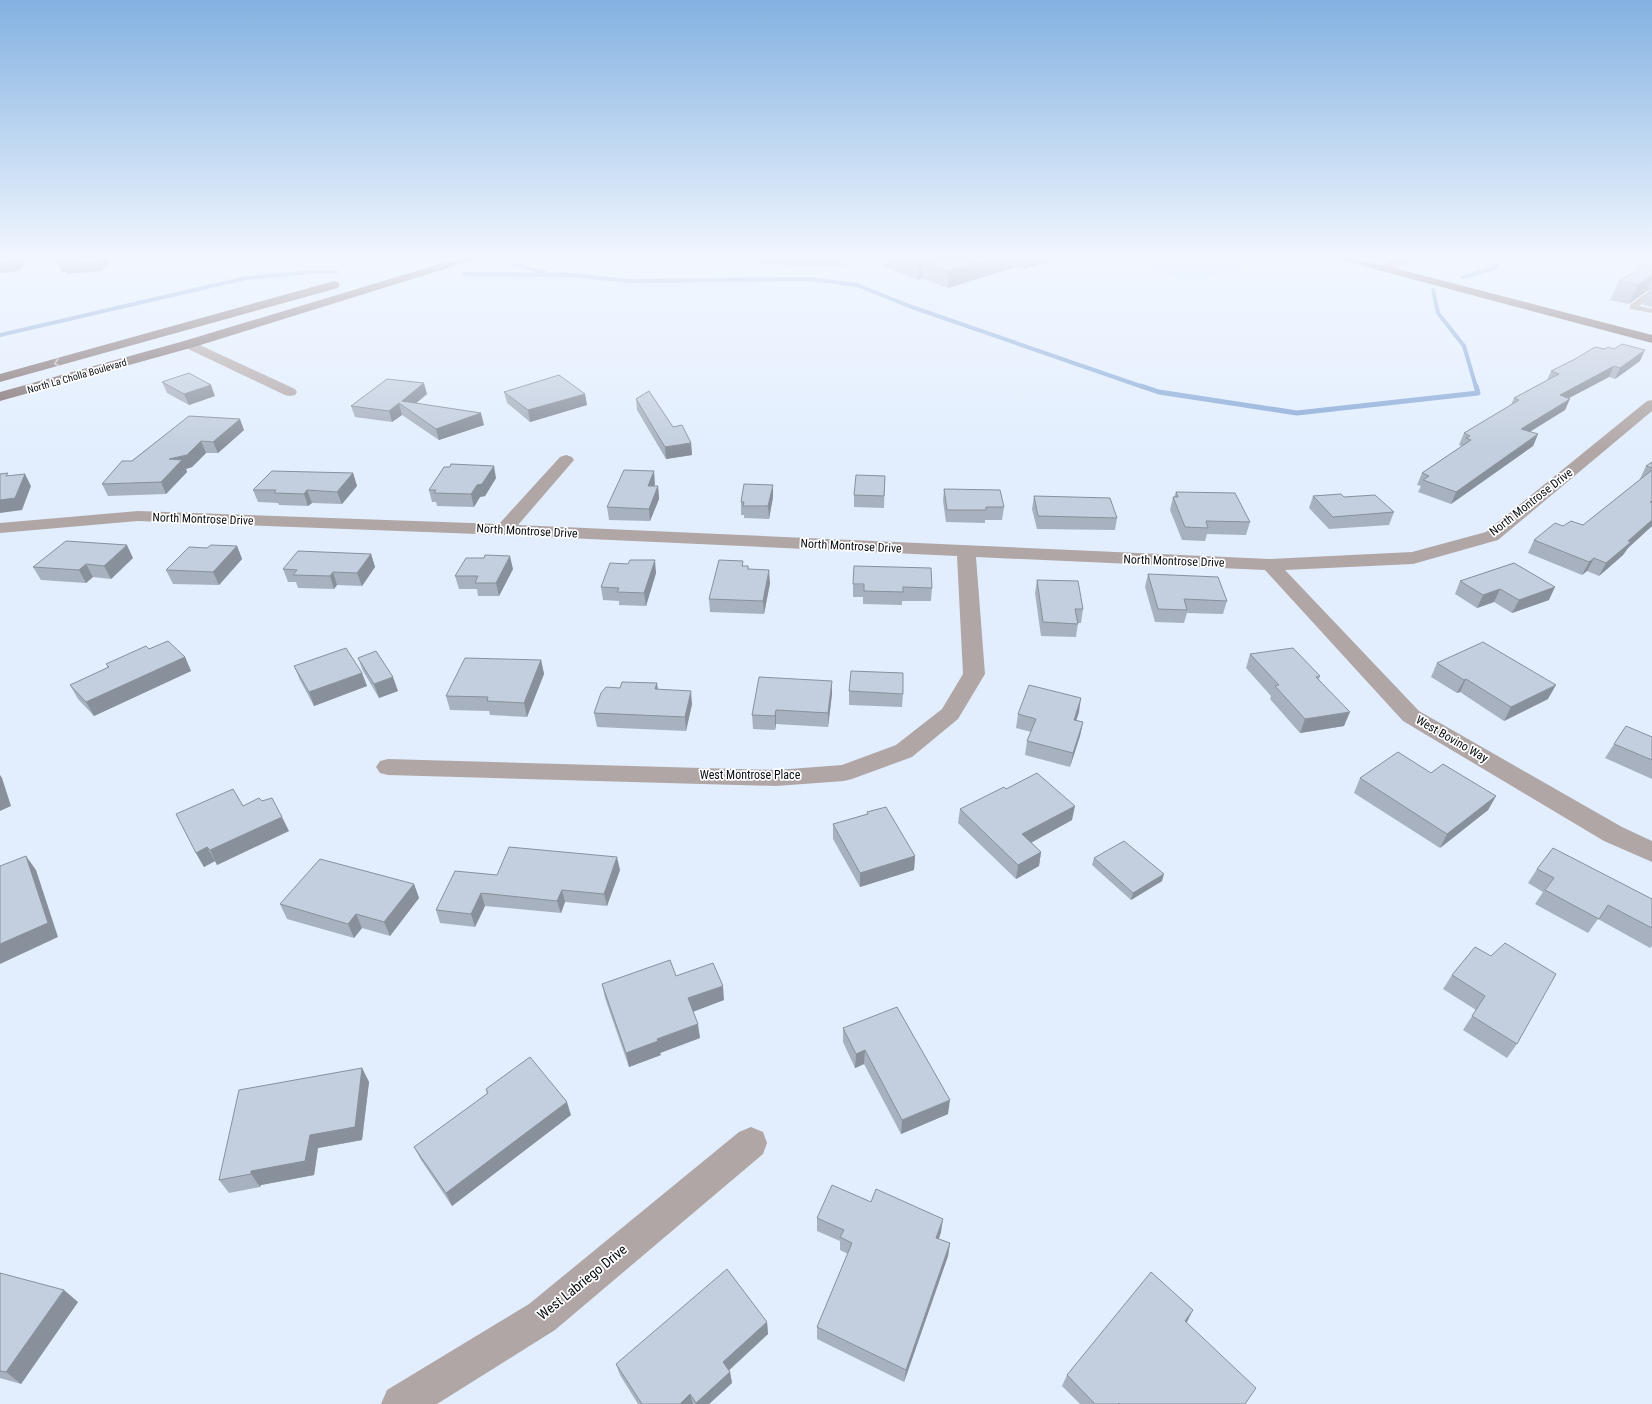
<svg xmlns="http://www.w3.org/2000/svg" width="1652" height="1404" font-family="'Roboto Condensed',sans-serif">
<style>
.built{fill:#d1e1f6}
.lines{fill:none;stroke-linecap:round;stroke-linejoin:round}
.stream-far1{stroke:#8cacd7;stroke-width:4}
.stream{stroke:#8cacd7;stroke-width:5}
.lane{fill:#b0a6a6;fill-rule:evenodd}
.street{fill:#b0a6a6;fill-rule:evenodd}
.secondary{fill:#928484;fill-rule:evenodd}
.primary{fill:#7d6c6c;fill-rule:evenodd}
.wall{fill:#a8b1bf}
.shaded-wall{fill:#88909b}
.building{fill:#c3cede;stroke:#88909b}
.oneway{stroke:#c4bdbd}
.labels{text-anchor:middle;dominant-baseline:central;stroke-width:3.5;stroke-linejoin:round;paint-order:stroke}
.far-street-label{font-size:10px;fill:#090d12;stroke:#fff}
.street-label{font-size:12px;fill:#090d12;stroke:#fff}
.near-street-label{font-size:14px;fill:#090d12;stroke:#fff}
</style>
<rect width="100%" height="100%" fill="#e2eefe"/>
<!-- built -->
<g class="built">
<path d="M694,256H1067L1021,271L1012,268L948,289L919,279L913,281L904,277L909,276L890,268L760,266Z"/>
<path d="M1106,256H1265L1284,261L1189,281Z"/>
</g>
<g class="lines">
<!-- stream-far1 -->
<g class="stream-far1">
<path d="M512,264L545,272"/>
<path d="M463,274L571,275L629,281L810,279L857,285L909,306L1143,387"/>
<path d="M1463,277L1495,268L1500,256"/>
<path d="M1433,290L1438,313L1464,346L1476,387"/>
<path d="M0,335L246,278L313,272H336"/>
</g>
<!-- stream -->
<path class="stream" d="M1141,386L1159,392L1297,413L1478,393L1476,386"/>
<!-- lane -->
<g class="lane">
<path d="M873,256H909C903,260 877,261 873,256Z"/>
<path d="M1243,256H1255L1251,258L1243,259Z"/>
<path d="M1649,291H1652V297L1639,306L1652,309V313L1630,309V305Z"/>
</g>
<!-- street -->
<g class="street">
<path d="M189,340L295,389L297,392L295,395L290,396L285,395L184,347L182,344L184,341Z"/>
<path d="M1652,400V411L1498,540L1413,564L1285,570L1419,711L1622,827L1652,841V862L1604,841L1403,721L1265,570L976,557L985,674L958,719L912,757L852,779L844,781L776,786L388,775L380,773L376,767L380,761L388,759L776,770L842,765L896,745L942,709L963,674L957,556L504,535L138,521L0,533V523L138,511L499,524L560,457L566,455L572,457L574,460L518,525L1270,559L1412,552L1486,532L1647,401Z"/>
<path d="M751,1127L763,1132L767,1143L763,1154L555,1330L437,1404H381L387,1390L529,1304L739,1132Z"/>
</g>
<!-- secondary -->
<path class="secondary" d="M1405,256H1420L1418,258L1389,270H1381L1379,268L1381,266Z"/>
<!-- primary -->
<g class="primary">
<path d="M466,256H482L480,258L194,347L0,401V392L184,341Z"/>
<path d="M1331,256H1348L1652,335V343L1333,258Z"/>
<path d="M334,281L338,282L340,285L338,288L0,382V374Z"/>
</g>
</g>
<!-- wall -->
<g class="wall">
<path d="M761,256H844L841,267L762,264Z"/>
<path d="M886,256H1067L1024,269L1016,267L948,288L922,278L918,280L885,267Z"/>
<path d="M1652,266V307L1643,305L1650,290H1648L1629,304L1610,300L1619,281Z"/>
<path d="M1640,361L1615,379L1609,377L1569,398L1565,410L1530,432L1538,434L1533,446L1451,504L1418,492L1421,486L1417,485L1422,473L1462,446L1459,445L1464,433L1511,405L1514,398L1547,380L1551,371Z"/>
<path d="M162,382L215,396L189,405L167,393Z"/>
<path d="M504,392L587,405L530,422L507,403Z"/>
<path d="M427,394L416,403L484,425L439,440L402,415L392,422L355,417L351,406Z"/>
<path d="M636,399L673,427L691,443L692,455L666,459L637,410Z"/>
<path d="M189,416L244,430L218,453H206L192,467L186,469L187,472L166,494L108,496L102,484Z"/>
<path d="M1646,466L1652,468V526L1628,548L1623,555L1599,576L1587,571L1582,575L1528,553L1534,540L1563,526L1583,525L1641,479H1640Z"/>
<path d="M353,473L357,486L342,504L312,503L308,506L279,505L278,503L258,502L253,490Z"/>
<path d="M885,476L884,508L854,507V495Z"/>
<path d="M496,478L485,496L480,497L474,507L437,506L436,502H432L429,490Z"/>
<path d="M655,484L654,486H658L659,499L650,521L609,520L607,507Z"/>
<path d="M944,489L1004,507L1002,520H985V523L946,522L943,501Z"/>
<path d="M1176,492L1250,522L1246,535L1207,534L1205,541L1182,540L1170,510L1173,497H1174Z"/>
<path d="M1034,496L1117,518L1115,530L1037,529L1032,509Z"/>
<path d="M1313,496L1394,512L1389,525L1329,529L1309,508Z"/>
<path d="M773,497L769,519L744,518V515H741V502Z"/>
<path d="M237,546L242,559L219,585L173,584L166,570L207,548Z"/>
<path d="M371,554L375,567L362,586L337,585L334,589L298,588L296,582H288L283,569Z"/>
<path d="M133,558L111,579L93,577L86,583L41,580L33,567Z"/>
<path d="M743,561V566H748L749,569L770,583L764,614L710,612L709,599Z"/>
<path d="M1514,563L1549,600L1512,613L1494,602L1477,608L1455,594L1460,581Z"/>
<path d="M513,569L499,596H478L477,589H459L455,576Z"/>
<path d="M656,573L646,606L619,605V601L603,600L601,587Z"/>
<path d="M1148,574L1227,601L1223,614L1187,613L1184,623L1155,622L1145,587Z"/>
<path d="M1037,580L1083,609L1081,623H1078L1076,637L1041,636L1035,593Z"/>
<path d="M853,584L932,588L931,601H902V605L863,604V597H853Z"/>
<path d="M149,649L185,657L191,671L94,716L78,699L70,685L108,668L106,664Z"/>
<path d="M1250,654L1320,676L1319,679L1344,726L1300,733L1270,699L1271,696L1246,668Z"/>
<path d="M358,658L398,691L379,698L363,671Z"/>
<path d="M541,660L544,674L527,717L490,715L489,711L450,710L446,696Z"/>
<path d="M1437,663L1548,699L1504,721L1460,692L1457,693L1431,677Z"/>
<path d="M294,666L362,673L367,686L314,706L300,680Z"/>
<path d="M658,689L692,704L686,731L597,727L594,713Z"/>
<path d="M849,691L903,694L902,707L849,705Z"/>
<path d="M832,694L828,727L776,724L775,730L753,729L752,715Z"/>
<path d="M1079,712L1076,720L1083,722L1080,736L1070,767L1025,755L1027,741L1031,732L1016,728L1018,714Z"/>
<path d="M1652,737V779L1605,758L1614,744Z"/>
<path d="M1360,778L1496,796L1488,810L1440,848L1354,793Z"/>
<path d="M1006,789L1072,820L1031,842L1041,852L1039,866L1016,879L958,823L960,809Z"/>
<path d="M243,806L289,831L217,865L215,861L204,867L196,853Z"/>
<path d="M867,812L915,856L914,870L860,887L833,839V824L867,814Z"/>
<path d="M1094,858L1162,881L1131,900L1092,865Z"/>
<path d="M1537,869L1652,899V946L1650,948L1598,919L1588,933L1535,904L1543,892L1528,883Z"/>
<path d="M620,870L607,906L565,902L561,913L485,906L475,927L440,923L436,910L497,875Z"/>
<path d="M414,884L419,898L390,936L362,928L354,938L287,919L280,904Z"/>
<path d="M1475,947L1517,1044L1507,1058L1463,1030L1476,1010L1443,989L1452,975Z"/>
<path d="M676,976L724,1000L693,1011L700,1038L660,1053L661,1055L629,1067L605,998L602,984Z"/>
<path d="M843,1028L948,1114L901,1134L864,1064L855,1068L843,1042Z"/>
<path d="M362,1068L369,1082L362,1140L318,1148L314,1175L261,1185L260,1187L229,1193L219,1180Z"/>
<path d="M486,1089L571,1115L452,1206L421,1160L414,1147L487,1094Z"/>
<path d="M817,1218L941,1232L939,1239L950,1243L948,1256L904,1382L817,1339V1327L848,1254L840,1250V1241L817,1231Z"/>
<path d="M0,1273L78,1302L21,1384L0,1378Z"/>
<path d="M767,1322L768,1334L729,1370L730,1372L732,1383L709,1404H638L620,1375L616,1364Z"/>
<path d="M1186,1323L1245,1404H1080L1062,1386L1067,1375Z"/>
</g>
<!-- shaded-wall -->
<g class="shaded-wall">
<path d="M18,256H30L19,271L0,273V263Z"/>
<path d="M102,256H114L101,271L66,274V272H62L58,263Z"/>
<path d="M841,256H844L841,267Z"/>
<path d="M1001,256H1017L1016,267L948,288L949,271Z"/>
<path d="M1026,256H1067L1024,269Z"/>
<path d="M923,262L922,278L918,280L919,263Z"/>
<path d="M1652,275V282L1648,290L1629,304L1638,285Z"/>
<path d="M1645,350L1640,361L1615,379L1620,368Z"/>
<path d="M1614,366L1609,377L1554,406L1560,395Z"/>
<path d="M424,383L427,394L408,410L402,401Z"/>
<path d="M211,385L215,396L189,405L184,394Z"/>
<path d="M585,394L587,405L530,422L528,410Z"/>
<path d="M1570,399L1565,410L1516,440L1521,429Z"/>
<path d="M399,403L402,415L392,422L389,411Z"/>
<path d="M481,413L484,425L439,440L436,429Z"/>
<path d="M240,419L244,430L218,453L213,442Z"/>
<path d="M1538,434L1533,446L1451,504L1456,492Z"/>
<path d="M201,441L206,453L192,467L186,469L187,472L166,494L161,482L169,459Z"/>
<path d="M691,443L692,455L666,459L665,447Z"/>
<path d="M494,466L496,478L485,496L480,497L474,507L471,494L477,485Z"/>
<path d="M654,471L655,484L650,498L648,486Z"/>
<path d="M353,473L357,486L342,504L337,492Z"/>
<path d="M25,474L31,486L22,510L0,513V500Z"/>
<path d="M773,485V497L769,519L768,506Z"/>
<path d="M658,486L659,499L650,521L649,509Z"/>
<path d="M307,490L312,503L308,506L304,494Z"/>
<path d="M1652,520V526L1628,548L1623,555L1599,576L1606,563L1628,541Z"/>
<path d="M127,545L133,558L111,579L104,566Z"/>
<path d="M237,546L242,559L219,585L213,572Z"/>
<path d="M371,554L375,567L362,586L357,573Z"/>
<path d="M510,556L513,569L499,596L496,583Z"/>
<path d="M1594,558L1587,571L1582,575L1589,562Z"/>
<path d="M655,560L656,573L646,606L644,593Z"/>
<path d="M86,564L93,577L86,583L79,570Z"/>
<path d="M769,570L770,583L764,614L763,601Z"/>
<path d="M333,572L337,585L334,589L330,576Z"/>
<path d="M1555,587L1549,600L1512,613L1519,600Z"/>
<path d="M1500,589L1494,602L1477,608L1483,595Z"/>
<path d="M185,657L191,671L94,716L86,702Z"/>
<path d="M541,660L544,674L527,717L524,703Z"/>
<path d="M362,673L367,686L314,706L309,692Z"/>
<path d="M393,677L398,691L379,698L374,684Z"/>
<path d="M1466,679L1460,692L1457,693L1464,680Z"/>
<path d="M832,681V694L828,727V713Z"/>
<path d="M657,683L659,697L655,689Z"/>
<path d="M1556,685L1548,699L1504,721L1511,707Z"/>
<path d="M691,691L692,704L686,731L685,717Z"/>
<path d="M1081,698L1079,712L1072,734L1074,720Z"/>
<path d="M776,710V724L775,730V716Z"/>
<path d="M1350,712L1344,726L1300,733L1305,719Z"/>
<path d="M1083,722L1080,736L1070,767L1073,753Z"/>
<path d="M0,775L2,778L11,806L0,811Z"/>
<path d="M1496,796L1488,810L1440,848L1447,834Z"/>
<path d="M1075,806L1072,820L1020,849L1022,834Z"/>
<path d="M282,817L289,831L217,865L210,850Z"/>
<path d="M207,847L215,861L204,867L196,853Z"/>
<path d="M1041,852L1039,866L1016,879L1018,865Z"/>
<path d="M26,856L36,870L58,937L0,964V944Z"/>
<path d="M915,856L914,870L860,887V873Z"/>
<path d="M617,857L620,870L607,906L604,894Z"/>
<path d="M1164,874L1162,881L1131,900L1133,893Z"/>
<path d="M414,884L419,898L390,936L384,922Z"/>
<path d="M562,890L565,902L561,913L557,901Z"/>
<path d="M481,893L485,906L475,927L471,914Z"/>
<path d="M356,914L362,928L354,938L348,924Z"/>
<path d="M723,986L724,1000L690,1013L688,998Z"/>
<path d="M698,1024L700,1038L660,1053L661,1055L629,1067L626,1053L657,1039Z"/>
<path d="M865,1050L864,1064L855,1068L856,1054Z"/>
<path d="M362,1068L369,1082L362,1140L318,1148L314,1175L261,1185L260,1187L251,1174V1171L310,1135Z"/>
<path d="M950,1100L948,1114L901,1134L902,1120Z"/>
<path d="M567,1102L571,1115L452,1206L446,1193Z"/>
<path d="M943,1219L941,1232L934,1251L936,1238Z"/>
<path d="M950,1243L948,1256L904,1382L906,1370Z"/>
<path d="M64,1290L78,1302L21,1384L6,1372Z"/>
<path d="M1193,1310L1187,1322L1178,1333L1185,1321Z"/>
<path d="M767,1322L768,1334L725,1374L723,1362Z"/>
<path d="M730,1372L732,1383L709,1404H696V1403Z"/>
<path d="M690,1394L693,1404H680Z"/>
</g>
<!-- building -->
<g class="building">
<path d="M0,256H18L14,261L0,263Z"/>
<path d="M64,256H102L97,262L62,264L64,262L58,263Z"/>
<path d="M898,256H1001L949,271L923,262L919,263Z"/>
<path d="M1645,265L1652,266V275L1638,285L1619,281Z"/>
<path d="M1622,344L1645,350L1620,368L1614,366L1560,395L1570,399L1521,429L1538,434L1456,492L1423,480L1429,476L1422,473L1471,440L1466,438L1470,436L1464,433L1519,400L1514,398L1559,374L1551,371L1577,358L1595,347L1605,349L1608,347L1614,349Z"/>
<path d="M189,373L211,385L184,394L162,382Z"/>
<path d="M559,375L585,394L528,410L504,392Z"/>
<path d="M387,379L424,383L402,401L481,413L436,429L399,403L389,411L351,406Z"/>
<path d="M649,391L673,427L682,425L691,443L665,447L636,399Z"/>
<path d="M189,416L240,419L213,442L201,441L187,455L169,459L182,460L161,482L102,484L122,461H132Z"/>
<path d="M1652,462V468L1646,466Z"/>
<path d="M451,464L494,466L482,484L477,485L471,494L434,493L436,490H429L444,467H450Z"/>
<path d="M624,470L654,471L648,486H658L649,509L607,507Z"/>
<path d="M1652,470V501L1650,502L1652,503V520L1628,541L1631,542L1606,563L1594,558L1589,562L1534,540L1555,523L1563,526L1571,521L1583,525Z"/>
<path d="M272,471L353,473L337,492L307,490L304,494L274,493L276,490H253Z"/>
<path d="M8,473L6,476L25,474L15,498L0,500V474Z"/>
<path d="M856,475L885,476L884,496L854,495Z"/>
<path d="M744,484L773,485L768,506H743L744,502H741Z"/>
<path d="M944,489L1000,490L1004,507H986V510H947Z"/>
<path d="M1176,492L1235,493L1250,522L1206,521L1208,528L1185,527L1173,497H1178Z"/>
<path d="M1341,494L1344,497L1375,495L1394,512L1333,517L1313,496Z"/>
<path d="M1034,496L1110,498L1117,518L1038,516Z"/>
<path d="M66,541L127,545L104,566L86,564L79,570L33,567Z"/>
<path d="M211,545L237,546L213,572L166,570L189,547L207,548Z"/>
<path d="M298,551L371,554L357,573L333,572L330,576L293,575L297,570L283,569Z"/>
<path d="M485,555L510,556L496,583H475L478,576H455L466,558H484Z"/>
<path d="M630,560H655L644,593L617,592L619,588L601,587L610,563L628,564Z"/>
<path d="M719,560L743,561L742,566H748V569L769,570L763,601L709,599Z"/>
<path d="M1514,563L1555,587L1519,600L1500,589L1483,595L1460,581Z"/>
<path d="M854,566L931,568L932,588L903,587V592L864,591V584H853Z"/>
<path d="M1148,574L1218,577L1227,601L1184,599L1187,610L1158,609Z"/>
<path d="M1037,580L1078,581L1083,609H1075L1078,624L1043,622Z"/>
<path d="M168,641L185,657L86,702L70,685L109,667L106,664L146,646L149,649Z"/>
<path d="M1483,642L1556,685L1511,707L1466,679L1464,680L1437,663Z"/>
<path d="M346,648L362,673L309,692L294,666Z"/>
<path d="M1293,648L1320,676L1316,677L1350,712L1305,719L1275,686L1279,685L1250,654Z"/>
<path d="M376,651L393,677L374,684L358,658Z"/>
<path d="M465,658L541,660L524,703L487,701L488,697L446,696Z"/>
<path d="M851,671L903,673V694L849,691Z"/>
<path d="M759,677L832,681L828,713L776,710L775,716L752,715Z"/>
<path d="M622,682L657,683L655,689L691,691L685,717L594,713L601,693L606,687L620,688Z"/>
<path d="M1029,685L1081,698L1074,720L1083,722L1073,753L1027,741L1036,719L1018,714Z"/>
<path d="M1626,726L1652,737V760L1614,744Z"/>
<path d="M1398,752L1431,773L1443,764L1496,796L1447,834L1360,778Z"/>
<path d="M1037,773L1075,806L1022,834L1041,852L1018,865L960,809L1004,787L1006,789Z"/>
<path d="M233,789L243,806L259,798L262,801L272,798L282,817L210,850L207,847L196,853L176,814Z"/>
<path d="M886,807L915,856L860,873L833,824L868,814L867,812Z"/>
<path d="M1124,841L1164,874L1133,893L1094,858Z"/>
<path d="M509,847L617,857L604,894L562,890L557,901L481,893L471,914L436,910L455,871L497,875Z"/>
<path d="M1553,848L1652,899V928L1608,905L1599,919L1545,890L1554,878L1537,869Z"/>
<path d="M26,856L48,923L0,944V866Z"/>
<path d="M320,859L414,884L384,922L356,914L348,924L280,904Z"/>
<path d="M1505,943L1556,974L1517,1044L1472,1016L1485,996L1452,975L1475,947L1491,956Z"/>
<path d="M670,960L676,976L713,963L723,986L688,998L698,1024L657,1039L658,1041L626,1053L602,984Z"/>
<path d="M897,1007L950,1100L902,1120L865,1050L856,1054L843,1028Z"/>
<path d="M530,1057L567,1102L446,1193L414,1147L488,1093L486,1089Z"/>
<path d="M362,1068L355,1127L310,1135L305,1161L251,1171V1174L219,1180L239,1090Z"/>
<path d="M832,1185L871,1202L876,1189L943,1219L936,1238L950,1243L906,1370L817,1327L852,1243L840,1237L844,1230L817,1218Z"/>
<path d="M727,1269L767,1322L723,1362L730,1372L696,1403L690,1394L680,1404H642L616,1364Z"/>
<path d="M1151,1272L1193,1310L1185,1321L1256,1388L1245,1404H1120L1119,1403L1118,1404H1095L1067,1375Z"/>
<path d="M0,1273L64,1290L6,1372L0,1371Z"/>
</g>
<!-- one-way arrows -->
<defs><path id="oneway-chevron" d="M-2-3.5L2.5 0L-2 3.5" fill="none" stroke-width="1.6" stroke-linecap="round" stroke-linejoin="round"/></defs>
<use class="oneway" href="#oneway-chevron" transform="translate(57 363) rotate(165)"/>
<!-- sky -->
<linearGradient id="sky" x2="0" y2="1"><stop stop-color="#83b1e1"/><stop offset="0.57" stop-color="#f2f7ff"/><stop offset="1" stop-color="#f2f7ff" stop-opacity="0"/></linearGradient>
<rect width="1652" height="452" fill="url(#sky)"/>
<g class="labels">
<!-- far-street labels -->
<g class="far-street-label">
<text transform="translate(77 376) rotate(-16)">North La Cholla Boulevard</text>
</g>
<!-- street labels -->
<g class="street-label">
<text transform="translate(1531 502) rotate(-38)">North Montrose Drive</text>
<text transform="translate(203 519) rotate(2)">North Montrose Drive</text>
<text transform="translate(527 531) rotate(3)">North Montrose Drive</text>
<text transform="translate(851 546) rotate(3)">North Montrose Drive</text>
<text transform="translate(1174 561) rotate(2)">North Montrose Drive</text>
<text transform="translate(1452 739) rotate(30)">West Bovino Way</text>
<text x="750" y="775">West Montrose Place</text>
</g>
<!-- near-street labels -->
<g class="near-street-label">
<text transform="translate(582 1282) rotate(-39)">West Labriego Drive</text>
</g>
</g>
</svg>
